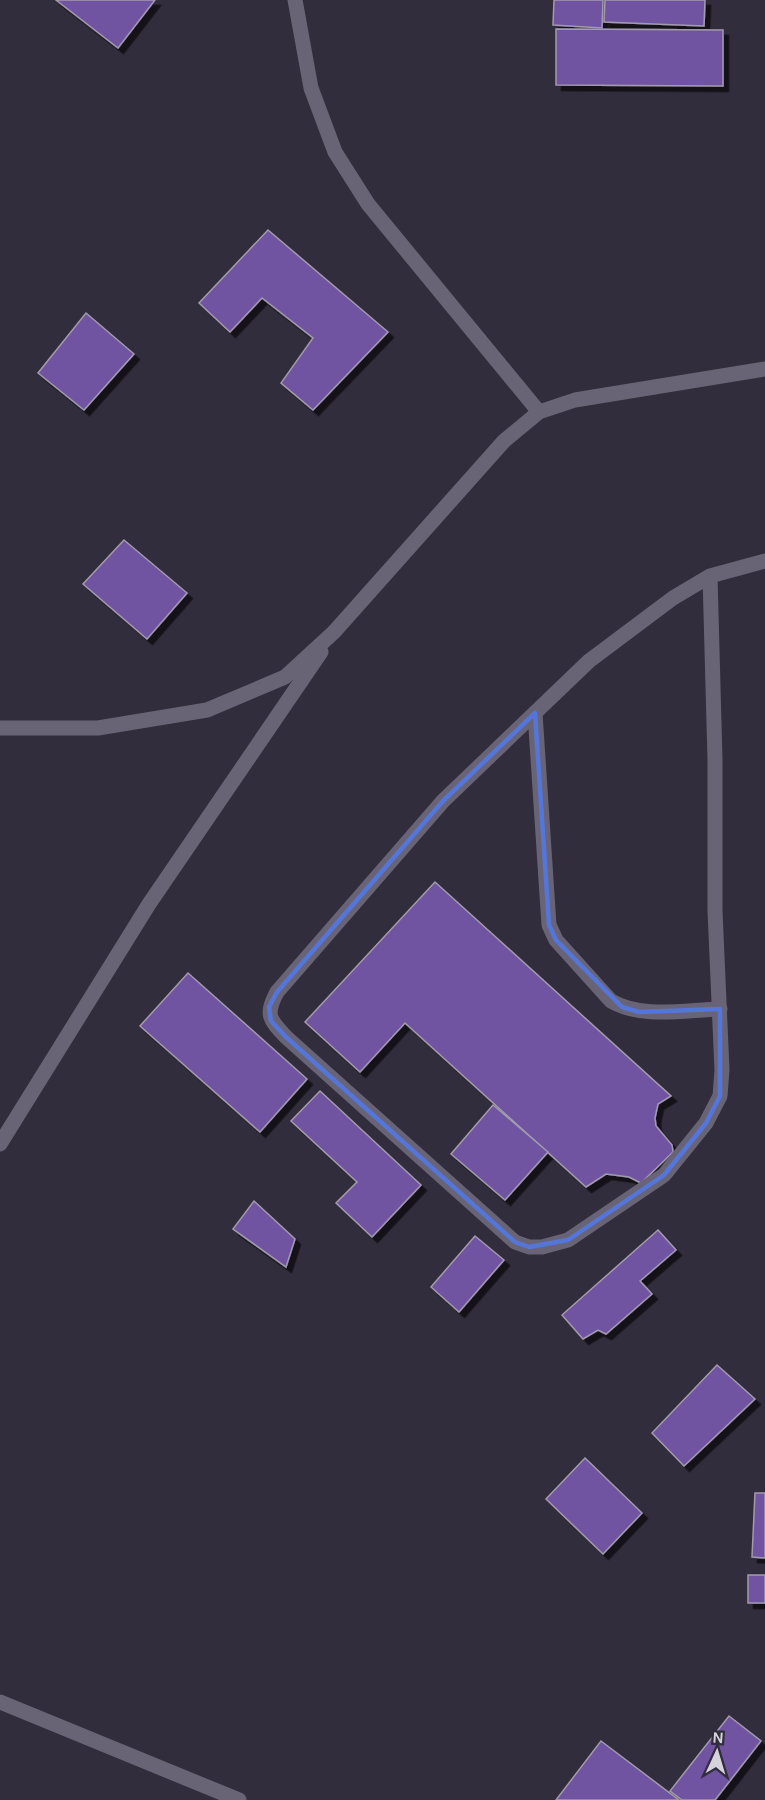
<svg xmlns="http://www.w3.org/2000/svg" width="765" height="1800" font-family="Karla,sans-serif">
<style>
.building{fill:#7052a1;stroke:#a19bad;stroke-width:1.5;filter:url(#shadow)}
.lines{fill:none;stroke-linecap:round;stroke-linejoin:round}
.minor{stroke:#696475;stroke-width:15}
.marked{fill:none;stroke:#5476da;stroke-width:4.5;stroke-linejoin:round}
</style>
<defs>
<filter id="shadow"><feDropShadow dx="5.5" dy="5.5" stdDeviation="0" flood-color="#0009"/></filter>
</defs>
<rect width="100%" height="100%" fill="#322d3c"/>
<!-- building -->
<g class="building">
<path d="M56,0H155L118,48Z"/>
<path d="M554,0H603L602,28L553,25Z"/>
<path d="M605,0H705L704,26L604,22Z"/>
<path d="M556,29L723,30V86L556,85Z"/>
<path d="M268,230L388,332L313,410L281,383L313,338L262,298L230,332L199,303Z"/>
<path d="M86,313L134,354L84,410L38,373Z"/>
<path d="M124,540L187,593L147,639L83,584Z"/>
<path d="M435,882L671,1096L658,1104L655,1118L656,1126L672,1145L673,1152L641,1183L629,1177L606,1174L586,1187L405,1023L360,1072L305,1022Z"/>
<path d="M188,973L307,1079L260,1132L140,1026Z"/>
<path d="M320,1091L421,1185L372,1237L336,1203L357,1182L291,1121Z"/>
<path d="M493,1105L548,1152L505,1200L451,1154Z"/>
<path d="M254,1201L295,1239L286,1267L233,1229Z"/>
<path d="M658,1230L676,1250L640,1281L652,1294L606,1334L598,1330L583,1339L562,1315Z"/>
<path d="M475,1236L504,1260L459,1312L431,1287Z"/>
<path d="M717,1365L755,1399L684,1466L652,1433Z"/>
<path d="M585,1458L642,1513L603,1554L546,1499Z"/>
<path d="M755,1493H765V1558L752,1557Z"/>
<rect x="748" y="1575" width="17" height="28"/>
<path d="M729,1716L761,1741L715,1800H682L670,1791Z"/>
<path d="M601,1741L679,1800H556Z"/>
</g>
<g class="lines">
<!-- minor -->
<g class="minor">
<path d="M295,0L311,88L335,152L368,204L539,412"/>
<path d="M710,576L715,760V911L722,1070L720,1096L706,1123L664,1175L568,1240L542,1247H529L515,1242L286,1037C269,1019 265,1015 277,992L443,801L589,661L673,598L710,576L765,561"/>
<path d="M535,713L549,925L556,940L611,1001C642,1019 684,1010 720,1009"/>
<path d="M0,728H98L207,710L285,677L334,632L504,441L539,412L575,400L765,369"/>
<path d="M0,1144L149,904L321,652"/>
<path d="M0,1702L239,1800"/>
</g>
</g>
<!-- marked area -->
<path class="marked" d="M535,713L549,925L556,940L622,1007L639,1012L720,1009V1096L706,1123L664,1175L568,1240L529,1247L515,1242L286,1037L271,1021L269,1007L277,992L443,801Z"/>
<!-- north arrow -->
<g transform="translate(717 1752) rotate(4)" stroke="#322d3c" stroke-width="4.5" paint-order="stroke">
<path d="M0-4.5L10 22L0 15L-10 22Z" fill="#d6d3dd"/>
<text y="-9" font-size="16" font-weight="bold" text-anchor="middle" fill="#d6d3dd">N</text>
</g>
</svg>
